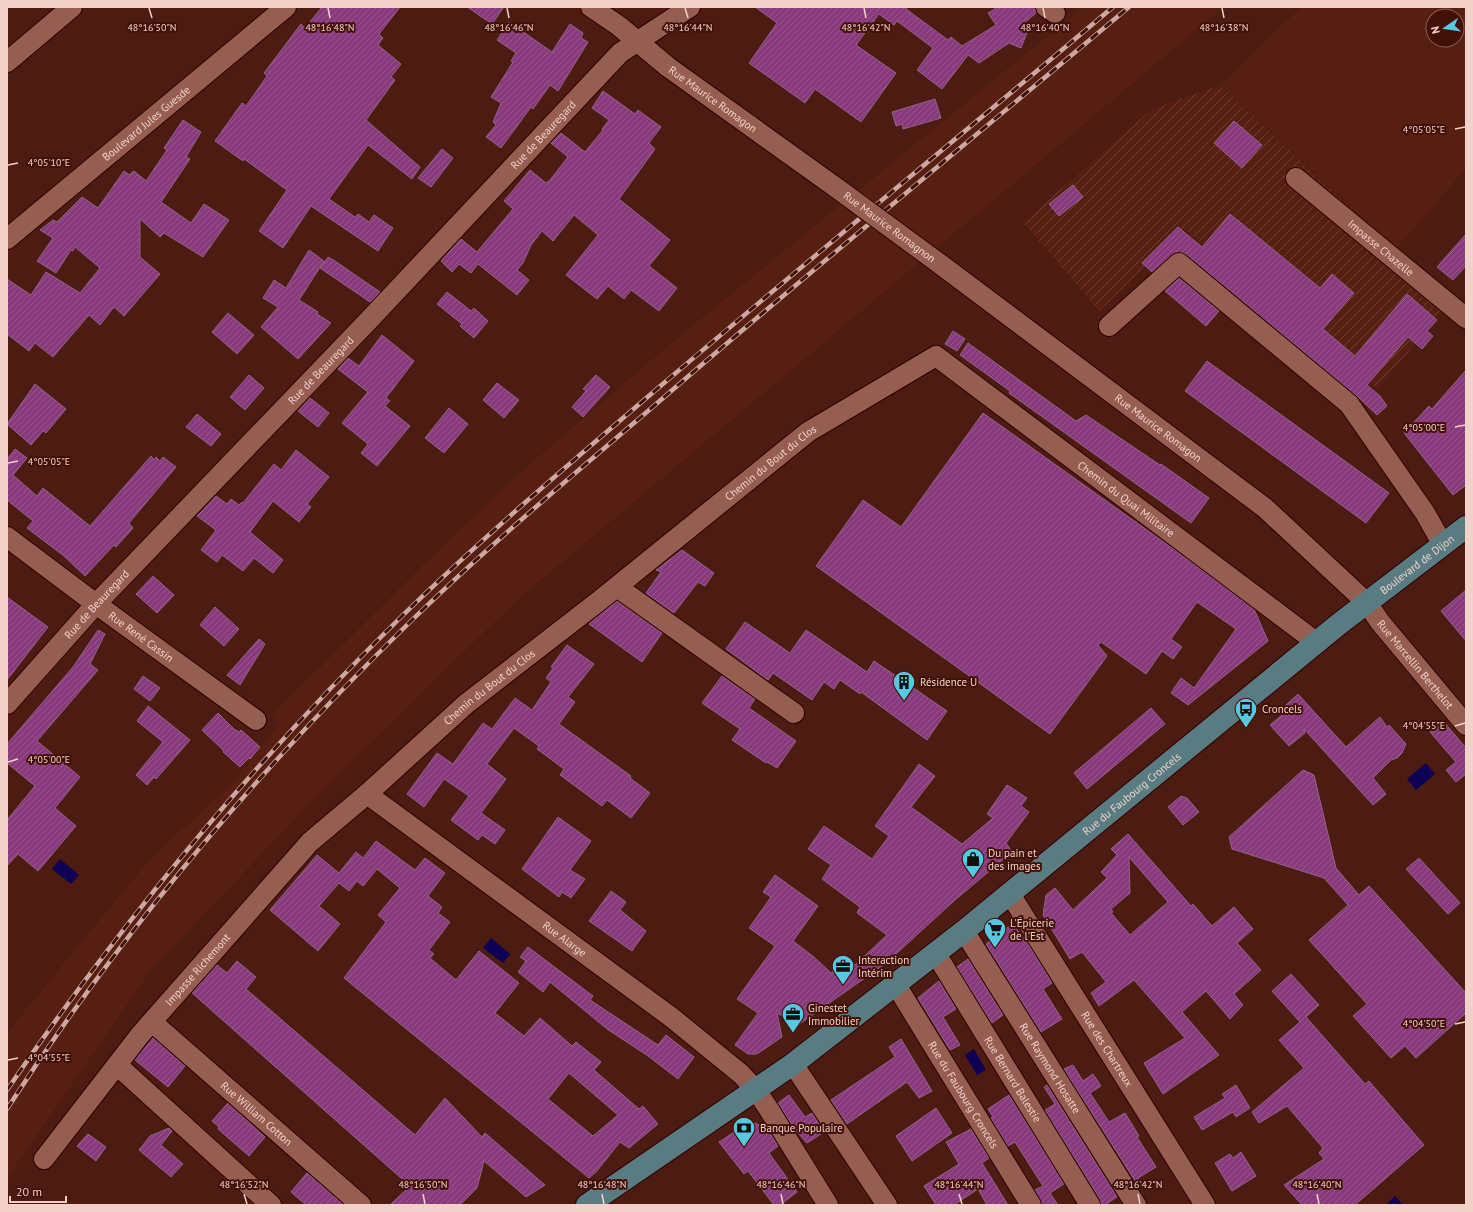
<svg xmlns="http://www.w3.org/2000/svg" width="1473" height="1212" font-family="'PT Sans',sans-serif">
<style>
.built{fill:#571e12;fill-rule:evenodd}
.industrial{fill:url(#industrial-furrows)}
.water{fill:#0e0054}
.building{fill:url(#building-hatch);stroke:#906388;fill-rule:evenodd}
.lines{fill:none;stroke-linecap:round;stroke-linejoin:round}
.minor-casing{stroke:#300200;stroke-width:22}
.major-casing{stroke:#300200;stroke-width:24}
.minor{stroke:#965d51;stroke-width:20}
.major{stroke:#597c82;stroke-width:22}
.rail-casing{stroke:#cda8a1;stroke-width:4.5}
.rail{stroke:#411107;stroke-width:3;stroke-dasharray:9;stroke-linecap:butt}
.minor-bridge-casing{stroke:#300200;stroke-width:22;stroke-linecap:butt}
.minor-bridge{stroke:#965d51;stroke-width:20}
.ticks{fill:none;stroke:#f2d1ca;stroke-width:1.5}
.labels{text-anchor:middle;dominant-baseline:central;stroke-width:4;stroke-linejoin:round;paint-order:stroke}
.street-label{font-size:11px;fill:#f2d1ca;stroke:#411107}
.poi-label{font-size:11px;fill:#f2d1ca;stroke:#411107;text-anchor:start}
.ticks-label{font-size:10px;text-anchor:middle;fill:#f2d1ca;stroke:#411107;stroke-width:4;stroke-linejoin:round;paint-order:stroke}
</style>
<defs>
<pattern id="industrial-furrows" width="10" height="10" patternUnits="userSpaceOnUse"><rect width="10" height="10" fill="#571e12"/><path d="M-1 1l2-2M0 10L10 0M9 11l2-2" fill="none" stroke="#703e33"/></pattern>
<pattern id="building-hatch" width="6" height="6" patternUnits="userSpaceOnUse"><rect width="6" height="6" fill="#883a7c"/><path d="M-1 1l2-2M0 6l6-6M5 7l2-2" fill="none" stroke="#99558d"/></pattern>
</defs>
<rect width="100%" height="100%" fill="#4c1b11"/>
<!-- built -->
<g class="built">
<path d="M1083,7H1224L515,602L321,792L151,970L7,1178V1035L18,1019L149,860L231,784L277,727L271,716L433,555L523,470L676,339Z"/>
<path d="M1301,7H1466V169L1396,249L1220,85ZM1433,16H1457V40H1433Z"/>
</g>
<!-- industrial -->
<path class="industrial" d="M1220,85L1450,301L1378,389L1184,229L1099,311L1023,222L1152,109Z"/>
<!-- water -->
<g class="water">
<path d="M1426,763L1435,774L1416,790L1407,779Z"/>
<path d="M60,859L79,875L71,884L52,869Z"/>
<path d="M491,938L510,954L503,963L483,948Z"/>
<path d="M974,1049L986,1070L977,1075L965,1055Z"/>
<path d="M1395,1196L1403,1205H1386Z"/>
</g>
<!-- building -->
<g class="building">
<path d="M322,7H400L379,34L383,38L378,45L401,64L391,77L395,80L366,120L420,167L412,179L368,145L329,199L355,217L358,214L369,222L374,215L393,228L378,251L311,206L283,248L259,231L287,190L244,159L243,161L215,141L242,103L246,106L267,76L264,73L301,24L305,28Z"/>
<path d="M467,7H504L492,24Z"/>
<path d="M755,7H907L906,9L948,40L951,37L962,46L996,25L988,13L998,7H1035L1036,13L1023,24L1028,30L1021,48L1009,43L979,63L968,55L942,89L917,70L933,48L897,21L894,25L879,14L856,45L896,73L861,122L815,89L805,103L749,63L777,23Z"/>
<path d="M509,22L552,52L570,24L583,33L581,38L588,42L558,91L550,85L533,109L531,107L501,148L486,137L496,125L493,122L501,103L491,97L513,62L511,61L516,53L497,40Z"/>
<path d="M603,91L635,114L638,110L661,127L649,143L655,149L619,199L670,240L649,266L677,288L659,311L631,290L624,299L608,286L597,299L566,275L598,235L574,215L553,241L542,231L531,245L523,263L517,270L529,280L517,295L478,264L471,273L459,264L452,272L441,261L461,239L477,252L513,209L504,201L530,170L546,183L550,180L568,157L551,143L561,133L585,152L603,130L602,129L609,120L592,108Z"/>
<path d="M935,99L941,118L903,129L902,124L896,126L892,112Z"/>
<path d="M183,120L201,132L186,157L190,159L161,202L191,223L204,204L229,220L203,257L164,233L160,237L140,219V257L160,274L124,316L114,307L100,325L89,315L53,357L35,343L29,351L7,334V279L31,295L46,272L80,293L100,268L75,247L73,251L71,250L56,273L37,261L53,238L40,230L53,220L57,222L82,197L98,208L124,171L129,175L134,171L146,181L167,150L164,148Z"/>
<path d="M1234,121L1262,145L1242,168L1214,143Z"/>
<path d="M442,149L453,158L431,187L418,178Z"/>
<path d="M1073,185L1083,197L1059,216L1049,204Z"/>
<path d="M1230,214L1320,288L1332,274L1354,293L1323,329L1355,356L1407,294L1437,320L1427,331L1433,336L1422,349L1408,337L1367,385L1380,396L1387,406L1377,415L1356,395L1186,254L1176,252L1152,272L1142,263L1178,227L1202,247Z"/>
<path d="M1466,234V266L1453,280L1437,267Z"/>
<path d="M309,250L324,261L299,300L318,312L317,314L331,323L298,359L261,327L278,307L263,298L274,280L286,288Z"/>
<path d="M328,257L335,261L380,292L370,302L320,268Z"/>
<path d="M1179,278L1219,311L1206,326L1165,291Z"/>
<path d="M447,292L471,311L474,308L488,321L474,338L460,326L462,324L437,304Z"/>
<path d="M228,313L254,335L237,354L212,332Z"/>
<path d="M953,331L965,339L957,351L945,344Z"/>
<path d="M382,335L414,361L386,398L390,401L385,406L410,426L377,466L361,453L368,444L342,423L368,392L338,369L348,358L359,366Z"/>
<path d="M968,343L1076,421L1086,415L1160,465L1161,464L1209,498L1191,523L1009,393L1010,391L960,355Z"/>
<path d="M1207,361L1389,493L1366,523L1185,391Z"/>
<path d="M1466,370V485L1453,495L1404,433L1429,406L1432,409Z"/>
<path d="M249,375L264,388L245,410L230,397Z"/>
<path d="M596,375L610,387L583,417L572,407L586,391L583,389Z"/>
<path d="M497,383L519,400L504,418L483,400Z"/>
<path d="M35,384L66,409L46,433L43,431L31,445L7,424Z"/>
<path d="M310,398L329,413L318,427L298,411Z"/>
<path d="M449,408L468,424L444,453L425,438Z"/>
<path d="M983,413L1175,550L1254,609L1268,641L1188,705L1171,693L1181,678L1194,688L1236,629L1197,602L1171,639L1182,647L1173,659L1162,651L1146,674L1101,642L1098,645L1107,656L1050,734L816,566L863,500L901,527Z"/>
<path d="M197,414L221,434L211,446L186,427Z"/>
<path d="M15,449L27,458L13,475L37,496L43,488L90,526L151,456L154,460L156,457L160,461L163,457L176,467L129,523L133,528L116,547L114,545L85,576L64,556L27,528L33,521L7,500V459Z"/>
<path d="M296,450L329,477L307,504L311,507L299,522L273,501L250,532L283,560L273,573L254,558L243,571L222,555L217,562L201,550L216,530L197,516L203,510L216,496L227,504L231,499L239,505L242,502L243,503L274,464L281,470Z"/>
<path d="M682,550L714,573L705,586L698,582L674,613L646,593L661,572L656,570Z"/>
<path d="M153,576L174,595L157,613L136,594Z"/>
<path d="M1466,590V641L1441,611Z"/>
<path d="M7,597L48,627L7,680Z"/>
<path d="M617,601L662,633L642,662L589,624Z"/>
<path d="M215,607L239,629L224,646L200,625Z"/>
<path d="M745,622L790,653L806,630L867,672L874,661L947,711L927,740L861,692L860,694L840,680L834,689L824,682L812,700L773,673L768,680L726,649Z"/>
<path d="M98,630L105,634L90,664L98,670L37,741L80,777L55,808L76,826L38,871L18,854L7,866V820L35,786L7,763V744L73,667Z"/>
<path d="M259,639L265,644L240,685L227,675Z"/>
<path d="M567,645L594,664L568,697L575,702L559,724L631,776L630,778L650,793L631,818L607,800L602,806L560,775L564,769L537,749L539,746L514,728L487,764L506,779L481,813L505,830L495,844L482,835L478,840L451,820L469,796L444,779L424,807L407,794L437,753L453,764L483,723L492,729L515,698L532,710L551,682L546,678L553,668L551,667Z"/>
<path d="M143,676L160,688L150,701L134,689Z"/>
<path d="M722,676L755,699L749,708L796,741L777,768L767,762L766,763L732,740L740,729L702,703Z"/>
<path d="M1298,694L1346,747L1380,717L1387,727L1389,725L1406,744L1402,753L1397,758L1391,760L1373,778L1386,794L1373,805L1304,729L1305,733L1289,746L1270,725L1288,710L1285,706Z"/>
<path d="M148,706L190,740L156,779L154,777L147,785L136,775L163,742L137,721Z"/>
<path d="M1151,708L1165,724L1087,789L1074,773Z"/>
<path d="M218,713L235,730L240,732L241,730L260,747L250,759L249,758L240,767L223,752L224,751L202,730Z"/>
<path d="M1443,721L1466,748V774L1456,782L1446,770L1456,762L1430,732Z"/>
<path d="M919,764L935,776L911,807L962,844L993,818L987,814L1007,785L1027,798L1021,806L1029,812L1006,843L1012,852L955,900L885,964L798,1025L777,1013L782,1037L757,1054H748L735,1045L758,1013L737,999L775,946L749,928L771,897L763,892L775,875L818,906L793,941L814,957L831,973L849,958L855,965L887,935L857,913L860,907L822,879L831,865L808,849L824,826L872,859L889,836L875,826Z"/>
<path d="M1303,770L1314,775L1336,868L1359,895L1369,886L1466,993V1013L1416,1058L1405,1046L1391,1058L1353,1016L1367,1004L1309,940L1348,905L1324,878L1232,849L1229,837Z"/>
<path d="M1181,796L1187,798L1199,812L1183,825L1168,807Z"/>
<path d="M558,817L591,841L570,870L585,879L571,898L562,892L559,897L522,869Z"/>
<path d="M1128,834L1191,906L1193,904L1212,926L1234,907L1253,929L1237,943L1261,970L1234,994L1243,1005L1230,1019L1206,991L1182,1012L1219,1055L1163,1094L1144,1063L1185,1038L1134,980L1099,1006L1091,993L1106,982L1082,952L1070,959L1043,915L1046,895L1055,888L1073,910L1107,878L1101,872L1117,855L1111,849ZM1129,857L1168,902L1130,935L1111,913L1113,912L1111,909L1130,893Z"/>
<path d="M376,841L415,870L425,858L445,873L428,896L442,907L438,913L450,922L429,950L434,954L430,958L456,980L479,951L519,983L495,1013L524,1036L540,1018L572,1046L576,1042L601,1062L594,1070L639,1109L643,1106L658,1124L629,1148L620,1142L596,1172L589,1178L344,978L386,922L378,915L400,888L377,869L363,886L357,881L349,891L339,883L319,906L340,924L318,951L270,910L317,855L339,873L356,852L363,858ZM569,1073L618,1115L593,1136L548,1099Z"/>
<path d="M1419,858L1460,903L1448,914L1406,869Z"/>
<path d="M611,891L626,902L620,910L646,931L632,951L589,921Z"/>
<path d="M1012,924L1025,939L1052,983L1043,989L1062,1019L1041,1032L986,944Z"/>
<path d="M528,947L593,996L590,1000L658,1045L666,1035L694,1057L678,1079L648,1056L607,1029L550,982L543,992L518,972L526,961L520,957Z"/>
<path d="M968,959L1003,1015L992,1023L957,967Z"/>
<path d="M237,961L256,977L246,989L415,1135L445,1098L482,1137L485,1133L545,1185L526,1197L484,1161L477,1188L460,1205H390L410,1186L192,993L217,965L227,973Z"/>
<path d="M1291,974L1319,1005L1306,1017L1365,1084L1369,1081L1424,1145L1355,1205H1302L1284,1185L1324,1159L1319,1153L1323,1148L1287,1106L1259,1123L1252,1112L1304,1068L1279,1040L1300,1022L1272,991Z"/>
<path d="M939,981L956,1009L943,1017L960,1045L950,1050L918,998Z"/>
<path d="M153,1038L185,1066L168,1087L135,1060Z"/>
<path d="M901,1039L932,1091L919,1098L907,1082L847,1124L831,1100L895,1057L889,1047Z"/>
<path d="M1073,1065L1083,1081L1093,1074L1101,1086L1090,1093L1109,1122L1125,1113L1139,1136L1137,1137L1156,1167L1138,1178L1140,1182L1137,1184L1064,1069Z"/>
<path d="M1047,1085L1117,1197L1105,1205H1101L1100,1199L1045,1110L1055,1104L1044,1087Z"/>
<path d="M1236,1085L1250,1108L1236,1117L1233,1112L1202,1130L1194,1117L1225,1098L1222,1094Z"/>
<path d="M789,1095L805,1117L812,1113L824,1132L807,1143L796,1131L778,1103Z"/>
<path d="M1009,1095L1064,1184L1050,1193L1058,1205H1042L1035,1190L1043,1186L1015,1142L1008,1146L991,1118L993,1117L988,1109Z"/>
<path d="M228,1103L265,1137L249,1156L218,1129L219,1127L212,1121Z"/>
<path d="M936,1108L952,1133L912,1161L896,1136Z"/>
<path d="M755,1123L767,1128L778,1146L769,1153L797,1192L780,1205H774L748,1171L744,1174L719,1142L742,1127L745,1130Z"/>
<path d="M169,1128L172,1131L161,1145L183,1164L171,1177L139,1150L150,1136Z"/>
<path d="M971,1129L989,1158L982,1163L1008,1205H987L978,1189L954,1205H936L924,1186L959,1164L946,1142Z"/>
<path d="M88,1134L106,1147L96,1161L77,1146Z"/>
<path d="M1241,1152L1256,1176L1232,1191L1215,1163L1230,1154L1233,1158Z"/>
<path d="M307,1173L344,1205H306L291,1192Z"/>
</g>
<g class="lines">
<!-- minor casing -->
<g class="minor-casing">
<g id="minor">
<path id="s1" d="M591,7L619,26L668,67L838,189"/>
<path d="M1046,7L1055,13"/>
<path d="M7,62L72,7"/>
<path id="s2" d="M1296,178L1466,318"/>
<path id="s3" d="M7,239L286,7"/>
<path id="s4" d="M940,264L1265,508L1367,603L1380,622L1466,725"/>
<path d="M1109,326L1179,263L1349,404L1425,513L1443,545"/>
<path id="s5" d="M7,537L96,604L256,720"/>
<path d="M617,587L794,713"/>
<path id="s6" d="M7,704L96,604L369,320L620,53L690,7"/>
<path id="s7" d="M367,794L671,1017L741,1074L756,1090L768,1108L828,1205"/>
<path id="s8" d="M1010,894L1205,1205"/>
<path id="s9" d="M964,931L1136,1205"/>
<path id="s10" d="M936,954L1090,1205"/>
<path id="s11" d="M896,985L1031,1205"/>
<path id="s12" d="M152,1022L361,1205"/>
<path d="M793,1064L887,1205"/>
<path d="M117,1065L271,1205"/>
<path id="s13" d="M44,1159L140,1035L310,842L367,794L466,704L599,601L808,432L936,356L1316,642"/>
</g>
</g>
<!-- major casing -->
<g class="major-casing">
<g id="major">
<path id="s14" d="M587,1205L793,1064L964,931L1339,624L1466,527"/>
</g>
</g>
<!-- minor -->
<use href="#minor" class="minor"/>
<!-- major -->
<use href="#major" class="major"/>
<!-- rail casing -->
<g class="rail-casing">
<g id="rail">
<path d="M7,1090C123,920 254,761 401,617C485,535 575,459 664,383C813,256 964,133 1113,7"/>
<path d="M7,1109C121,932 260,768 411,621C489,545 572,476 655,405C811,270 971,140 1129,7"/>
</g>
</g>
<!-- rail -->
<use href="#rail" class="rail"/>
<!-- minor-bridge casing -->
<g class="minor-bridge-casing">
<g id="minor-bridge">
<path id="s15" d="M838,189L940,264"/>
</g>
</g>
<!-- minor-bridge -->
<use href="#minor-bridge" class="minor-bridge"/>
</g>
<!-- ticks -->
<path class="ticks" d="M149,8L152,18M328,8L330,18M507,8L509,18M685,8L688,18M864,8L866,18M1043,8L1045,18M1222,8L1224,18M1455,129L1465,127M8,165L18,163M1455,427L1465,425M8,463L18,461M1455,726L1465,723M8,762L18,759M1455,1024L1465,1022M8,1060L18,1058M244,1194L247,1204M423,1194L425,1204M602,1194L604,1204M781,1194L783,1204M959,1194L962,1204M1138,1194L1140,1204M1317,1194L1319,1204"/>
<!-- icons -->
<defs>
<g id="building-pin" transform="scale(1.15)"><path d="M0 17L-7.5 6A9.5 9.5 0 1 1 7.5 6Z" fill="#56c9e1" stroke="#411107"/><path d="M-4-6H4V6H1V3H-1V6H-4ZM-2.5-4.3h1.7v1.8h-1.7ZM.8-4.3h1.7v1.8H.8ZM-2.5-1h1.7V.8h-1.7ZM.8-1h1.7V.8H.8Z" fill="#111"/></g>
<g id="bus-pin" transform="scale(1.15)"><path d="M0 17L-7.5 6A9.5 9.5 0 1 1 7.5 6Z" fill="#56c9e1" stroke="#411107"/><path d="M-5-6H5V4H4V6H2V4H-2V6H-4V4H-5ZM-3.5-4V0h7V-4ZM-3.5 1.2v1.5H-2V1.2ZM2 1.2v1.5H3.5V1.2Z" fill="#111"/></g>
<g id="shop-pin" transform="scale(1.15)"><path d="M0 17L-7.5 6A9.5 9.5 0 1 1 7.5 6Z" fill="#56c9e1" stroke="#411107"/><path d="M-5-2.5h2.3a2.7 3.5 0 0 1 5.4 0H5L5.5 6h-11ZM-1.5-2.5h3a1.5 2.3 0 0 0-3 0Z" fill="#111"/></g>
<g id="supermarket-pin" transform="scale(1.15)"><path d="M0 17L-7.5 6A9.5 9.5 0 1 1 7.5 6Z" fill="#56c9e1" stroke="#411107"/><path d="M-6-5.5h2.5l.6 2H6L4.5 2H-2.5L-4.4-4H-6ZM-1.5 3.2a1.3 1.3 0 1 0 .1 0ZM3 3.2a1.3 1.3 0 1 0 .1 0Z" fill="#111"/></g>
<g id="office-pin" transform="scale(1.15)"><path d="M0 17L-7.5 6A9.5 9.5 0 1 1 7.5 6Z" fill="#56c9e1" stroke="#411107"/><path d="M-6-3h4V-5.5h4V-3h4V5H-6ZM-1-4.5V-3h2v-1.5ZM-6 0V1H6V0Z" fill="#111"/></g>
<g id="bank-pin" transform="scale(1.15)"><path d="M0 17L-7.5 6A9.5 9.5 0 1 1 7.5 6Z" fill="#56c9e1" stroke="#411107"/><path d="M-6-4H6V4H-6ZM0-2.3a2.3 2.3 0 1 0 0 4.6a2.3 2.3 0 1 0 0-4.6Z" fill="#111"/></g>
</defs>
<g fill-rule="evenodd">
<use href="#building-pin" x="904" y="682"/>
<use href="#bus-pin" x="1246" y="709"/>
<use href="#shop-pin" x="973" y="859"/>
<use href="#supermarket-pin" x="995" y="929"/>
<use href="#office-pin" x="843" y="966"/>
<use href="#office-pin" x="793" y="1014"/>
<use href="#bank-pin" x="744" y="1128"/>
</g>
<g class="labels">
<!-- street labels -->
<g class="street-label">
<text stroke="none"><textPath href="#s1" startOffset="153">Rue Maurice Romagon</textPath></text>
<text stroke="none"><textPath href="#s3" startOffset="181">Boulevard Jules Guesde</textPath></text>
<text stroke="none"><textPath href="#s6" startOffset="782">Rue de Beauregard</textPath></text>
<text stroke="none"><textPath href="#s15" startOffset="64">Rue Maurice Romagnon</textPath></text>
<text stroke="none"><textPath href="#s2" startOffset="110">Impasse Chazelle</textPath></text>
<text stroke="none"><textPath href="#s6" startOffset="458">Rue de Beauregard</textPath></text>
<text stroke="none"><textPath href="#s4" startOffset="273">Rue Maurice Romagon</textPath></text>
<text stroke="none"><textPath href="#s13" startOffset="1011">Chemin du Bout du Clos</textPath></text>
<text stroke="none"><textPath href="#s13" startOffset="1446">Chemin du Quai Militaire</textPath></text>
<text stroke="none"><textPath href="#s14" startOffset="1049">Boulevard de Dijon</textPath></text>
<text stroke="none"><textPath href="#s6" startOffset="134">Rue de Beauregard</textPath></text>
<text stroke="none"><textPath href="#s5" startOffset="167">Rue René Cassin</textPath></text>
<text stroke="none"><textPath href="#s4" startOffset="624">Rue Marcellin Berthelot</textPath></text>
<text stroke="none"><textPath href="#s13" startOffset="651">Chemin du Bout du Clos</textPath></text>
<text stroke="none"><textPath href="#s14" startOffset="683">Rue du Faubourg Croncels</textPath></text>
<text stroke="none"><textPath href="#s7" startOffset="245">Rue Alarge</textPath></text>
<text stroke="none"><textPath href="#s13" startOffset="244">Impasse Richemont</textPath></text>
<text stroke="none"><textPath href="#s8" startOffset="183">Rue des Chartreux</textPath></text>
<text stroke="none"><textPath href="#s9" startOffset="162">Rue Raymond Hosatte</textPath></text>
<text stroke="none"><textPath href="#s10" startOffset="147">Rue Bernard Balestie</textPath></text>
<text stroke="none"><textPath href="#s11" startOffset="129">Rue du Faubourg Croncels</textPath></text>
<text stroke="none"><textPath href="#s12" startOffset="139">Rue William Cotton</textPath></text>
</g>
<!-- poi labels -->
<g class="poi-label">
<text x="920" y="682">Résidence U</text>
<text x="1262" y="709">Croncels</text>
<text x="988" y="853">Du pain et<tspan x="988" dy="13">des images</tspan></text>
<text x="1010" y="923">L'Épicerie<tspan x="1010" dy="13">de l'Est</tspan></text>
<text x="858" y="960">Interaction<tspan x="858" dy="13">Intérim</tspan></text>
<text x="808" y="1008">Ginestet<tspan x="808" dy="13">Immobilier</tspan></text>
<text x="760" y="1128">Banque Populaire</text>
</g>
</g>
<g class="ticks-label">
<text x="152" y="31">48°16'50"N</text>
<text x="330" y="31">48°16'48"N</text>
<text x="509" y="31">48°16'46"N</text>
<text x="688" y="31">48°16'44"N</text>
<text x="866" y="31">48°16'42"N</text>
<text x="1045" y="31">48°16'40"N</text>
<text x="1224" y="31">48°16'38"N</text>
<text x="1424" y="133">4°05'05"E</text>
<text x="49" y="166">4°05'10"E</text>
<text x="1424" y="431">4°05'00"E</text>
<text x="49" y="465">4°05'05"E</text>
<text x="1424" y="729">4°04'55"E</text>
<text x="49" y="763">4°05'00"E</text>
<text x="1424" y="1027">4°04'50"E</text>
<text x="49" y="1061">4°04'55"E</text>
<text x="244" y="1188">48°16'52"N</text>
<text x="423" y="1188">48°16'50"N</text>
<text x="602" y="1188">48°16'48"N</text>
<text x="781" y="1188">48°16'46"N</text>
<text x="959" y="1188">48°16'44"N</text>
<text x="1138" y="1188">48°16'42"N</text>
<text x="1317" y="1188">48°16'40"N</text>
</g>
<!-- border -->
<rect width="1473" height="1212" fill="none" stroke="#f2d1ca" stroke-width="16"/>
<!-- north arrow -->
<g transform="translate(1445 28) rotate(257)"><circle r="19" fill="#411107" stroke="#885e55"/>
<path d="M0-3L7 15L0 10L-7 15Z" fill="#56c9e1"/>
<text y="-6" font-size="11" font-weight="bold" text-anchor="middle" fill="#f2d1ca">N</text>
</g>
<!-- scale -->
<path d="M10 1196v6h56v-6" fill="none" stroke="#f2d1ca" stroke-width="2"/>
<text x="16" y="1196" font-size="12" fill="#f2d1ca" stroke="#411107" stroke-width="3" paint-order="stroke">20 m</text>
</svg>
